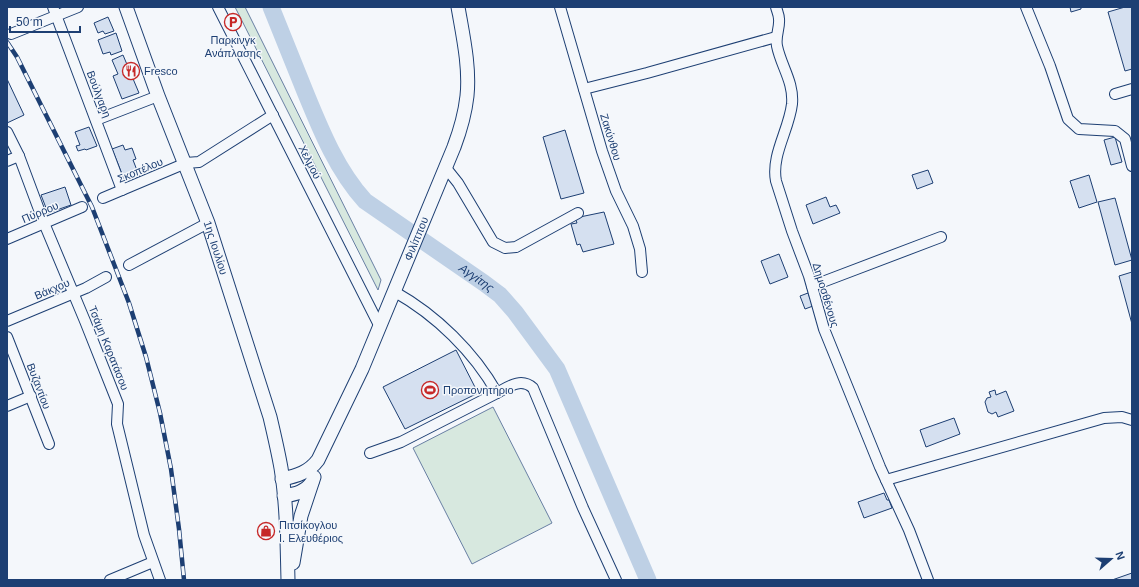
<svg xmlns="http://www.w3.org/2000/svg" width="1139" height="587" font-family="Helvetica,sans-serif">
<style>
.green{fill:#d7e8df;stroke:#687fa3}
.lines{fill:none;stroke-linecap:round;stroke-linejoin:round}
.river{stroke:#bed0e5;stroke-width:17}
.building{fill:#d5e0f0;stroke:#1d3f73}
.minor-casing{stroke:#1d3f73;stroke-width:12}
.major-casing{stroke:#1d3f73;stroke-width:15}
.minor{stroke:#f4f7fb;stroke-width:10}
.major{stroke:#f4f7fb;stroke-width:13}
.rail-casing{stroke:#1d3f73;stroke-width:4.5}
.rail{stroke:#f4f7fb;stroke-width:3;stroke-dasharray:9;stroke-linecap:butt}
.labels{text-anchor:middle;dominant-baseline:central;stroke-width:3;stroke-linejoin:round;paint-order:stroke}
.poi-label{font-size:11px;fill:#1d3f73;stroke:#f4f7fb;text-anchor:start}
.street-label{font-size:11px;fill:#1d3f73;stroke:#f4f7fb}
.water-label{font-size:12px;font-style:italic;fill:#1d3f73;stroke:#f4f7fb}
</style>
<rect width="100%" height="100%" fill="#f4f7fb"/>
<!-- green -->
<g class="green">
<path d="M235,7H245L381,280L378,290Z"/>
<path d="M493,407L552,523L472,564L413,448Z"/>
</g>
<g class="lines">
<!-- river -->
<path class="river" id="s1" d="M271,7C282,34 293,62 304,89C320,128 336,169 365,201L484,283L500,295L515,312L557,369L648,580"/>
</g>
<!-- building -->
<g class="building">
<path d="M1070,7H1081V9L1071,12Z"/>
<path d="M1125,7H1132V69L1125,71L1108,12Z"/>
<path d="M108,17L114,31L105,34L103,31L98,33L94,23Z"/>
<path d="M116,33L122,51L111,55L110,52L103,54L98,40Z"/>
<path d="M123,55L139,93L122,99L113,76L118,74L112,60Z"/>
<path d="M7,79L24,115L7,123Z"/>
<path d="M89,127L97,146L86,150L85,149L78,151L76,146L80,145L75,132Z"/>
<path d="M565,130L584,193L561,199L543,137Z"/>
<path d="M1115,137L1122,162L1111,165L1104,140Z"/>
<path d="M123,145L125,150L132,148L136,159L133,160L140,178L126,184L112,149Z"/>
<path d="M928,170L933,183L917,189L912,175Z"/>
<path d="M1089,175L1097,202L1079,208L1070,181Z"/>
<path d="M65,187L71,205L48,213L41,195Z"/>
<path d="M826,197L830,207L836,205L840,213L813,224L806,205Z"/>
<path d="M1115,198L1132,260L1115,265L1098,202Z"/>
<path d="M604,212L614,244L583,252L580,244L577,245L571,224L577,223L575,218Z"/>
<path d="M779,254L788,277L770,284L761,261Z"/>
<path d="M1132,272V324L1119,276Z"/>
<path d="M808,293L813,306L805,309L800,296Z"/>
<path d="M456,350L478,393L405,429L383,387Z"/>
<path d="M995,390L996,395L1006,391L1014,411L998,417L996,412L992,414L988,412L985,402L987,398L991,397L989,392Z"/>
<path d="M954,418L960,434L926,447L920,430Z"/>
<path d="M884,493L887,500H889L892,508L864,518L858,502Z"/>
<path d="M1132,573V580H1112Z"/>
</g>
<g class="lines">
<!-- minor casing -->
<g class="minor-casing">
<g id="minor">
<path d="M53,7L122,190"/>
<path d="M218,7L380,327"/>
<path d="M560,7L602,151L616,191L633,226L640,249L642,272"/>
<path d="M776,7C777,11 779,15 779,19C780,28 775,36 777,46C781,66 794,82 792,104C789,130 771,155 776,181L792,231L809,276L824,329L880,467L909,530L928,580"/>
<path d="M1026,7L1050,66L1068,119L1079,129L1115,131L1125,139L1132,166"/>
<path d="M11,34L78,7"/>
<path d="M584,89L647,73L776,37"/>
<path d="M1115,94L1132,89"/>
<path d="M96,120L158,96"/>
<path d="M7,132L19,156L44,223L85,321L118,404L117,424L144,535L160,580"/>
<path d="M7,161L19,156"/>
<path d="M446,168L458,183L493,242L505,248L516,247L578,213"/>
<path d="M103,198L186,163L199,162L273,115"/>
<path d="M7,239L82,207"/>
<path d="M129,265L208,223"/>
<path d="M812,286L941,237"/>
<path d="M395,292C436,315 474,352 497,393C508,387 521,377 533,388L583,508L616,580"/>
<path d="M7,321L86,288L106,277"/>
<path d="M7,337L49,444"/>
<path d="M7,406L31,396"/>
<path d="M370,453L401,442L497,393"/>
<path d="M886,480L1104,418L1122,417L1132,420"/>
<path d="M110,580L153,562"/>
</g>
</g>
<!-- major casing -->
<g class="major-casing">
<g id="major">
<path id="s2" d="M126,7L158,96L208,223L270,417C274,434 278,451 281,468C287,505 287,543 288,580"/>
<path id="s3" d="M282,479C297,476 309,472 318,460L362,369L454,147C460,131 465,114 467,96C470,67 463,36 458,7"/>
<path d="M284,496C296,494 305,492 312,482"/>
<path d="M293,563L301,516L314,477"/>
</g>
</g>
<!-- minor -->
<use href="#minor" class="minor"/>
<!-- major -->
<use href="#major" class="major"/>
<!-- rail casing -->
<g class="rail-casing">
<path id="rail" d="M7,42L17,57L92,207L129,303L146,357L160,413L171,469L179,529L184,580"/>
</g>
<!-- rail -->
<use href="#rail" class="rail"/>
</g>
<!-- icons -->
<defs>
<g id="parking-ring" transform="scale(0.9)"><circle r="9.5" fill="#f4f7fb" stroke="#c62828" stroke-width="1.5"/><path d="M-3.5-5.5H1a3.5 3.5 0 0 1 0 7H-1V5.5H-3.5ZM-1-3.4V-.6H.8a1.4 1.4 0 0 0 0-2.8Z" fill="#c62828"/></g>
<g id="restaurant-ring" transform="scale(0.9)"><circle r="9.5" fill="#f4f7fb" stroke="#c62828" stroke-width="1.5"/><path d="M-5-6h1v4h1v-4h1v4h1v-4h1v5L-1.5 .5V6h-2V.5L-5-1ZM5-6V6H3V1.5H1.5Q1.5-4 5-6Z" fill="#c62828"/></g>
<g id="stadium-ring" transform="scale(0.9)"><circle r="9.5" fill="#f4f7fb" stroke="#c62828" stroke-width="1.5"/><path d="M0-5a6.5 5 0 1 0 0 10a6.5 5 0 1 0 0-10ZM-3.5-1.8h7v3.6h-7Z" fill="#c62828"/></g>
<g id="shop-ring" transform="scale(0.9)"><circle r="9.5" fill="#f4f7fb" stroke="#c62828" stroke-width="1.5"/><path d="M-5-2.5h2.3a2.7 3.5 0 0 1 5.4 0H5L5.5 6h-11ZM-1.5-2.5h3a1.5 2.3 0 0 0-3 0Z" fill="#c62828"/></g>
</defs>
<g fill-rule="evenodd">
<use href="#parking-ring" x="233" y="22"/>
<use href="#restaurant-ring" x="131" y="71"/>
<use href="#stadium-ring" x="430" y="390"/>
<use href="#shop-ring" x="266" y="531"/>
</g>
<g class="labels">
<!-- poi labels -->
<g class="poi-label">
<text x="233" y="40" text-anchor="middle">Παρκινγκ<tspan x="233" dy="13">Ανάπλασης</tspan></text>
<text x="144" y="71">Fresco</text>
<text x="443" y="390">Προπονητήριο</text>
<text x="279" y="525">Πιτσίκογλου<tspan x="279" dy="13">Ι. Ελευθέριος</tspan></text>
</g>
<!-- street labels -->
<g class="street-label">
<text transform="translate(99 94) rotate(69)">Βούλγαρη</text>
<text transform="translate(611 137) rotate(73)">Ζακύνθου</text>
<text transform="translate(310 162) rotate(63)">Χελμού</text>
<text transform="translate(140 170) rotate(-23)">Σκοπέλου</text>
<text transform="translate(40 212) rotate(-23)">Πύρρου</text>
<text stroke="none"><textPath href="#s3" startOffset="284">Φιλίππου</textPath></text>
<text stroke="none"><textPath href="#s2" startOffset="257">1ης Ιουλίου</textPath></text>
<text transform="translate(52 289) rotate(-23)">Βάκχου</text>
<text transform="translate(826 295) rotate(73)">Δημοσθένους</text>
<text transform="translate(109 348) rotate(68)">Τσάμη Καρατάσου</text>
<text transform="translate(39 386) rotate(69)">Βυζαντίου</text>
</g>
<!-- water labels -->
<g class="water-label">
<text stroke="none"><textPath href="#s1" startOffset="352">Αγγίτης</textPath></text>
</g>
</g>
<!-- border -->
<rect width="1139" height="587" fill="none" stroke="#1d3f73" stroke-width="16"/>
<!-- north arrow -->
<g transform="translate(1111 559) rotate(70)" stroke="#f4f7fb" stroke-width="3" paint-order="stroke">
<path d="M0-3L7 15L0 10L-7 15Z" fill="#1d3f73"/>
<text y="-6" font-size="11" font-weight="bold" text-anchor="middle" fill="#1d3f73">N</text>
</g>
<!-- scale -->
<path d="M10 26v6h70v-6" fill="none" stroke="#1d3f73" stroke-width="2"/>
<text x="16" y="26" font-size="12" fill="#1d3f73" stroke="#f4f7fb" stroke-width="3" paint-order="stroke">50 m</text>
</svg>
